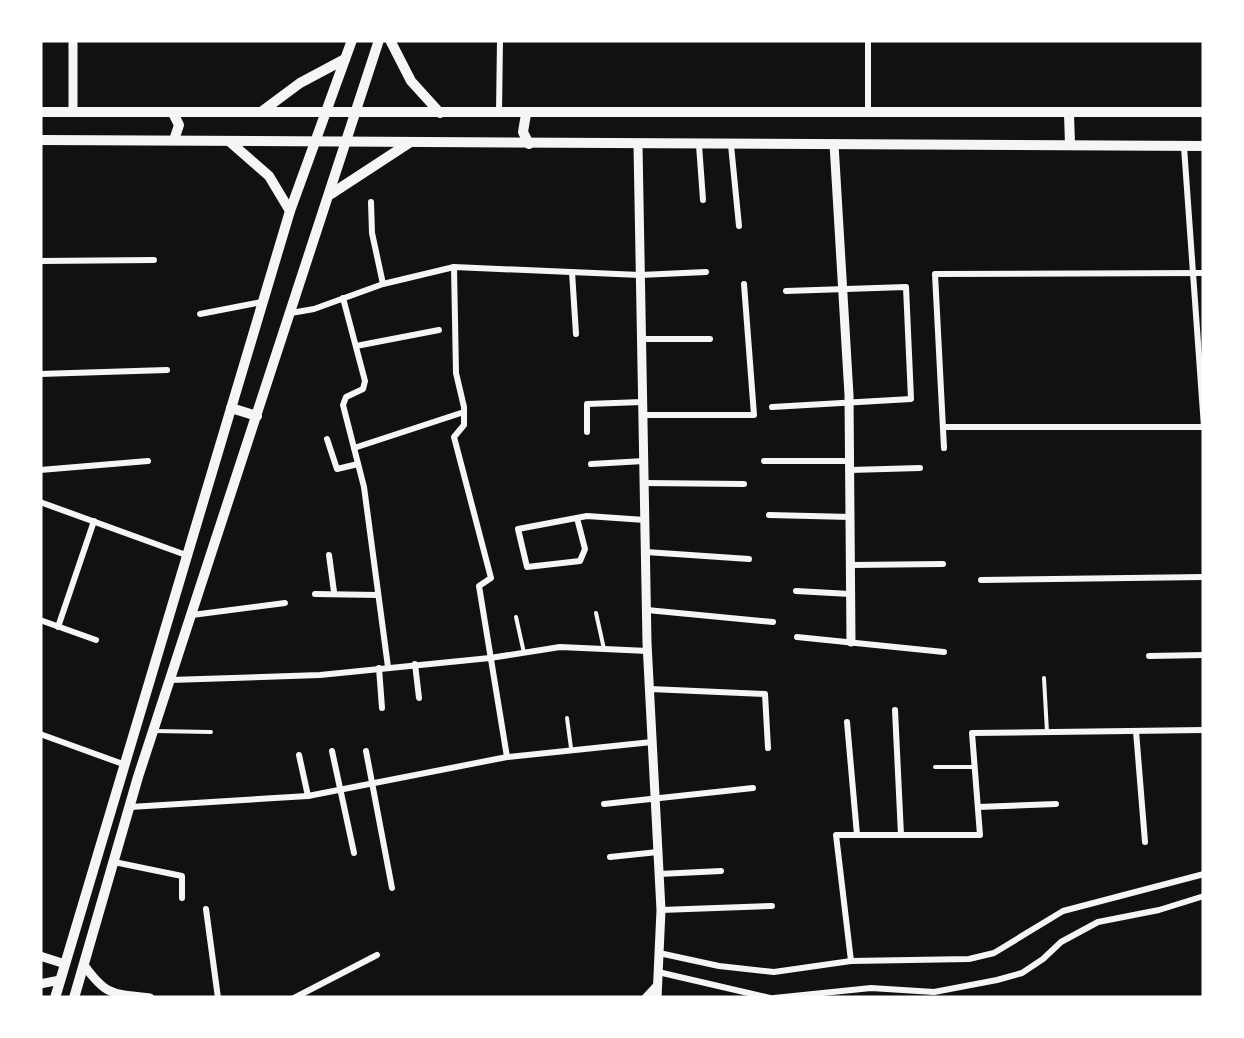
<svg xmlns="http://www.w3.org/2000/svg" width="1244" height="1038" font-family="'Roboto Condensed',sans-serif">
<style>
.lines{fill:none;stroke-linecap:round;stroke-linejoin:round}
.service{stroke:#f5f5f5;stroke-width:4}
.minor{stroke:#f5f5f5;stroke-width:6}
.tertiary{stroke:#f5f5f5;stroke-width:9}
.secondary{stroke:#f5f5f5;stroke-width:10}
</style>
<rect width="100%" height="100%" fill="#111"/>
<g class="lines">
<!-- service -->
<g class="service">
<path d="M596,613L604,649"/>
<path d="M516,617L524,653"/>
<path d="M1044,678L1047,732"/>
<path d="M567,718L571,748"/>
<path d="M154,731L211,732"/>
<path d="M935,767H975"/>
</g>
<!-- minor -->
<g class="minor">
<path d="M868,40V112"/>
<path d="M499,112L500,40"/>
<path d="M699,145L703,200"/>
<path d="M731,145L739,226"/>
<path d="M1184,147L1204,427"/>
<path d="M371,202L372,233L383,284"/>
<path d="M40,261L154,260"/>
<path d="M454,267L456,373L464,407V425L454,437L491,578L479,586L507,757"/>
<path d="M572,272L576,334"/>
<path d="M343,298L365,381L363,389L346,397L343,405L364,487L388,667"/>
<path d="M291,313L314,309L383,284L454,267L640,275L706,272"/>
<path d="M200,314L262,302"/>
<path d="M641,339H710"/>
<path d="M356,346L439,330"/>
<path d="M40,374L167,370"/>
<path d="M772,407L911,399L906,287L786,291"/>
<path d="M643,415H754L744,284"/>
<path d="M943,427H1204"/>
<path d="M587,432V404L642,402"/>
<path d="M327,439L337,469L358,464"/>
<path d="M354,448L464,412"/>
<path d="M944,448L935,274L1204,273"/>
<path d="M764,461H850"/>
<path d="M591,464L644,461"/>
<path d="M40,470L148,461"/>
<path d="M850,470L920,468"/>
<path d="M644,483L744,484"/>
<path d="M40,502L186,555"/>
<path d="M769,515L851,517"/>
<path d="M577,518L585,549L580,561L527,567L518,529L587,516L645,520"/>
<path d="M646,552L749,559"/>
<path d="M329,555L334,592"/>
<path d="M851,565L943,564"/>
<path d="M981,580L1204,577"/>
<path d="M796,591L850,594"/>
<path d="M315,594L378,595"/>
<path d="M647,610L773,622"/>
<path d="M192,615L285,603"/>
<path d="M40,620L96,640"/>
<path d="M58,627L94,521"/>
<path d="M797,637L944,652"/>
<path d="M1149,656L1204,655"/>
<path d="M415,664L419,698"/>
<path d="M379,668L382,708"/>
<path d="M170,680L320,675L490,658L560,647L648,651"/>
<path d="M650,689L765,694L768,748"/>
<path d="M895,710L901,835"/>
<path d="M847,722L857,835"/>
<path d="M1136,731L1145,842"/>
<path d="M40,734L123,764"/>
<path d="M332,751L354,853"/>
<path d="M366,751L392,888"/>
<path d="M299,755L308,796"/>
<path d="M604,804L753,788"/>
<path d="M130,807L308,796L507,757L652,742"/>
<path d="M978,807L1056,804"/>
<path d="M610,857L658,852"/>
<path d="M114,862L182,876V898"/>
<path d="M659,874L721,871"/>
<path d="M206,909L218,998"/>
<path d="M661,910L772,906"/>
<path d="M659,953L719,966L774,972L851,961L969,959L994,953L1063,911L1204,874"/>
<path d="M851,961L836,835H980L972,733L1204,730"/>
<path d="M658,972L770,998"/>
<path d="M294,998L377,955"/>
<path d="M774,998L871,988L934,992L997,980L1022,973L1043,959L1061,942L1098,922L1159,910L1204,896"/>
</g>
<!-- tertiary -->
<g class="tertiary">
<path d="M73,40V112"/>
<path d="M834,144L849,395L851,642"/>
<path d="M638,145L647,643L661,910L657,998"/>
<path d="M40,956L65,964"/>
<path d="M84,965C106,996 113,994 150,998"/>
<path d="M40,984L60,980"/>
<path d="M646,998L657,986"/>
</g>
<!-- secondary -->
<g class="secondary">
<path d="M390,40L411,81L440,113"/>
<path d="M40,112H1204"/>
<path d="M261,112L300,83L345,59"/>
<path d="M173,113L179,125L174,140"/>
<path d="M526,114L523,132L529,144"/>
<path d="M1069,114L1070,144"/>
<path d="M40,140L1204,146"/>
<path d="M229,141L269,176L290,211"/>
<path d="M331,194L409,143"/>
<path d="M231,408L257,416"/>
<path d="M55,998L290,211L352,40"/>
<path d="M74,998L138,777L379,40"/>
</g>
</g>
<!-- border -->
<rect width="1244" height="1038" fill="none" stroke="#ffffff" stroke-width="85"/>
</svg>
